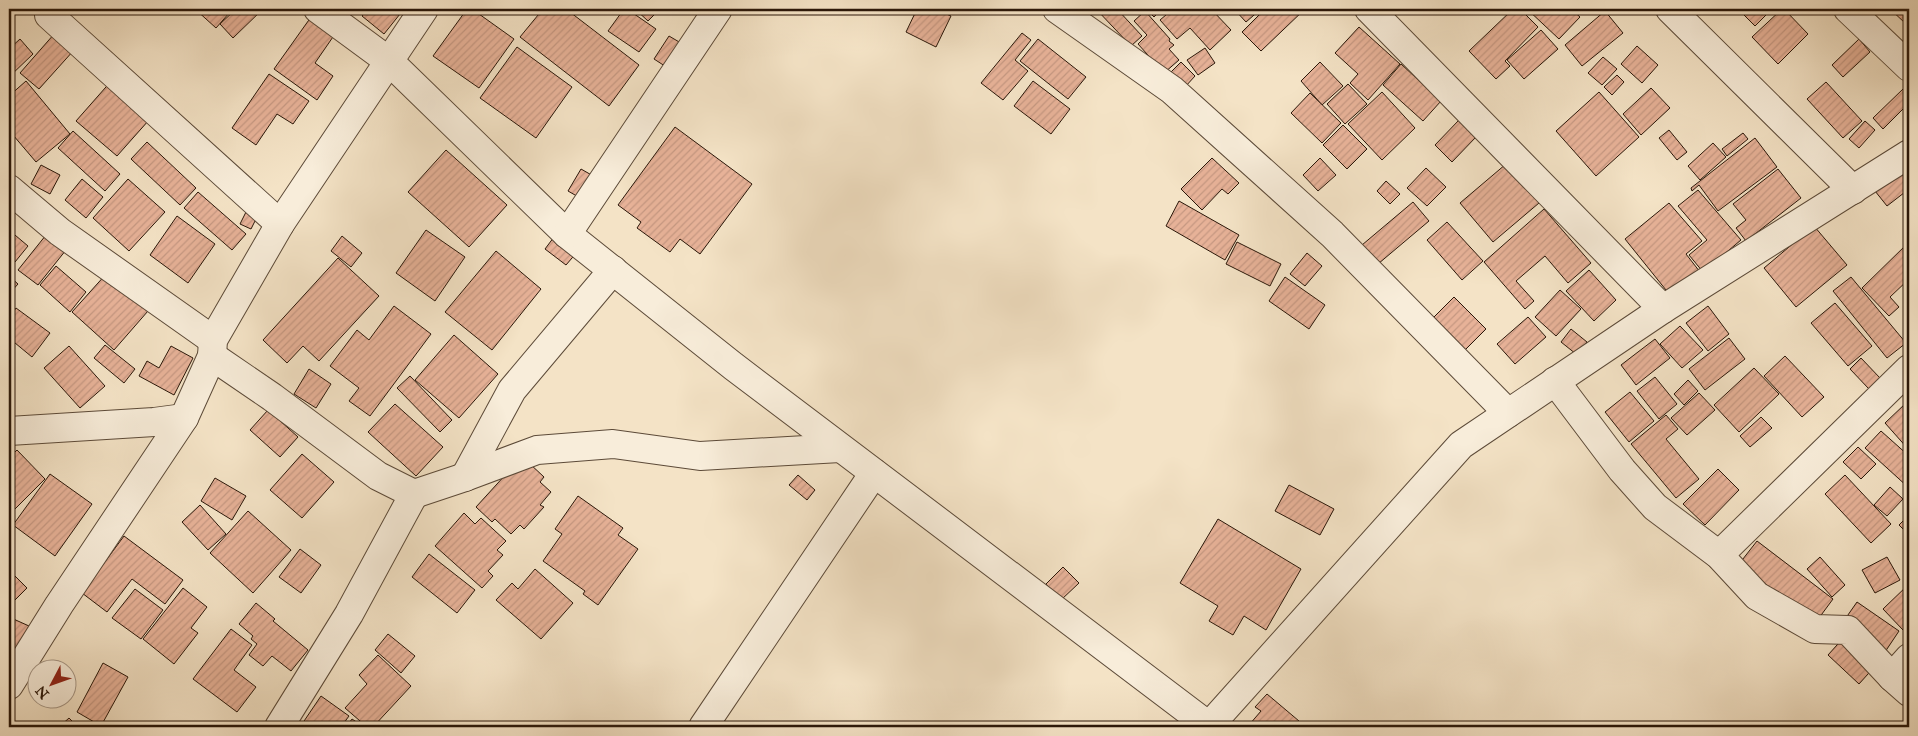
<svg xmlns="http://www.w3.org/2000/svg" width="1918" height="736" font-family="'IM FELL Great Primer',serif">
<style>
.building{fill:url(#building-hatch);stroke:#2a1709}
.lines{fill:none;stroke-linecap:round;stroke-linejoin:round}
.minor-casing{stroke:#5c4a38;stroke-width:30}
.minor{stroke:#f8edda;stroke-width:28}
</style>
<defs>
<pattern id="building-hatch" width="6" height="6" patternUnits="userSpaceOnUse" patternTransform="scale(1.25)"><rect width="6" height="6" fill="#e7b298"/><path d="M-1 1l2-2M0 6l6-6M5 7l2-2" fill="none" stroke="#c69882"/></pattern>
</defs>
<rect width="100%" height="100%" fill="#f4e3c6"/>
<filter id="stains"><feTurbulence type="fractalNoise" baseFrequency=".004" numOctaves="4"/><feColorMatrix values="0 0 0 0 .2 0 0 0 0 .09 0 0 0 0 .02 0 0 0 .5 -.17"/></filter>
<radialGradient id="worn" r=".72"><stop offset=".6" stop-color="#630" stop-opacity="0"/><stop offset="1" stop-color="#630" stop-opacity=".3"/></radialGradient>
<!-- building -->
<g class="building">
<path d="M195,9H226L230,12L216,28Z"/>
<path d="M236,9H263L233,38L220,24Z"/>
<path d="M368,9H404L384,34L362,16Z"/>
<path d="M467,9H472L514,39L479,88L433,56Z"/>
<path d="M543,9H566L639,65L609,106L520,37Z"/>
<path d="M624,9H627L656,29L639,52L608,31Z"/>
<path d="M635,9H660L648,21Z"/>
<path d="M917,9H935L951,16L936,47L906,32Z"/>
<path d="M1096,9H1117L1142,36L1131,46Z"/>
<path d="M1132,9H1145L1138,15Z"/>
<path d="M1146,9H1162L1154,17Z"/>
<path d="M1173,9H1211L1231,30L1210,50L1190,28L1177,39L1160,20Z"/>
<path d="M1234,9H1261L1246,22Z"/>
<path d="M1265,9H1305L1261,51L1242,32Z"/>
<path d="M1513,9H1520L1538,27L1505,61L1510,66L1496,79L1469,51Z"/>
<path d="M1527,9H1571L1580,17L1559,39Z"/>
<path d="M1743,9H1772L1755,26L1740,11Z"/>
<path d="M1782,9H1784L1808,34L1778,64L1752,37Z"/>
<path d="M1890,9H1909V18L1905,23Z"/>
<path d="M1145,11L1170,39L1169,41L1174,45L1169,49L1179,60L1164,73L1138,44L1147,35L1134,21Z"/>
<path d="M1605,11L1623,33L1582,66L1565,45Z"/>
<path d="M311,17L335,34L315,63L333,76L317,100L274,69Z"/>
<path d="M1359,27L1400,64L1368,100L1350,83L1358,74L1335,53Z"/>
<path d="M1541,30L1558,49L1524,79L1507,60Z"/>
<path d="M55,33L74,50L39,89L20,73Z"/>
<path d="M1022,33L1031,40L1015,60L1028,71L1003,100L981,83Z"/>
<path d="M669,36L686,46L671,70L654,59Z"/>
<path d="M20,39L33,54L9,77V49Z"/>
<path d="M1038,39L1086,77L1068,99L1020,61Z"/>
<path d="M1859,39L1870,52L1843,77L1832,65Z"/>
<path d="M1637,46L1658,65L1642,83L1621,64Z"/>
<path d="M517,47L572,87L536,138L480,98Z"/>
<path d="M1205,48L1215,63L1198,75L1187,60Z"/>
<path d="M1603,57L1617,69L1602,85L1588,73Z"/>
<path d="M1181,62L1195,76L1185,87L1170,73Z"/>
<path d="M1320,62L1343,86L1322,105L1301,81Z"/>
<path d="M1401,64L1441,101L1423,121L1383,85Z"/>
<path d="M269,74L309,101L293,124L277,114L256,145L232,128Z"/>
<path d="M1617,75L1624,82L1612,95L1604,87Z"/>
<path d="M113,79L149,120L117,156L76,121Z"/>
<path d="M26,81L70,134L36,162L13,135L9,138V96Z"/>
<path d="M1033,81L1070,109L1051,134L1014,106Z"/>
<path d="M1826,82L1862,121L1843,138L1807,99Z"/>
<path d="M1348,84L1367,104L1345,124L1327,104Z"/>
<path d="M1651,88L1670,108L1641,135L1623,114Z"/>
<path d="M1903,89L1909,95V103L1883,129L1873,118Z"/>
<path d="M1382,92L1415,128L1382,160L1348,124Z"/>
<path d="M1599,92L1639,137L1596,176L1556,131Z"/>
<path d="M1310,93L1341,123L1322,143L1291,113Z"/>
<path d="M1459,120L1476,137L1452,162L1435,145Z"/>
<path d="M1865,121L1875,130L1859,148L1849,139Z"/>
<path d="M1343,125L1367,149L1347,169L1323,145Z"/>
<path d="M675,127L752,184L700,254L680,239L670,252L637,228L641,222L618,205Z"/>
<path d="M1669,130L1687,152L1677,160L1659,138Z"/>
<path d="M73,131L120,174L105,191L58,148Z"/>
<path d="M1743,133L1748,139L1727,156L1722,149Z"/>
<path d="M1755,138L1777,167L1718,211L1699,185L1692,191L1691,188Z"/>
<path d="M147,142L196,188L180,205L131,159Z"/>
<path d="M1713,143L1726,157L1700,180L1688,166Z"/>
<path d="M446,150L507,205L469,247L408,192Z"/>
<path d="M1212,158L1239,183L1228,194L1222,189L1202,210L1181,189Z"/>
<path d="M1320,158L1336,175L1318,191L1303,175Z"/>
<path d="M1506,164L1539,203L1493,242L1460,203Z"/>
<path d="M1909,164V189L1887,206L1875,191Z"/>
<path d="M41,165L60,175L50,194L31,184Z"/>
<path d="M1426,168L1446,187L1427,206L1407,188Z"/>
<path d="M581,169L595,177L582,199L568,191Z"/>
<path d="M1778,169L1801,198L1746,241L1736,228L1746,220L1733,204Z"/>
<path d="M82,179L103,197L86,218L65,200Z"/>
<path d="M128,179L165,212L129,251L93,218Z"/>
<path d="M1386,181L1400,194L1390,204L1377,191Z"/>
<path d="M1698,190L1741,240L1703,272L1689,255L1707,240L1678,206Z"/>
<path d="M198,192L246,234L232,250L184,208Z"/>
<path d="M1179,201L1239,235L1225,260L1166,226Z"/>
<path d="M1413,202L1429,221L1378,264L1362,245Z"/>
<path d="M1669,203L1702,241L1686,254L1700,272L1670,295L1625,239Z"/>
<path d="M249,206L260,211L251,229L240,224Z"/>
<path d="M1544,209L1591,263L1568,283L1545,256L1516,281L1534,301L1525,309L1484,262Z"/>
<path d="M177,216L215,244L188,283L150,255Z"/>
<path d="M1447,222L1483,261L1462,280L1427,240Z"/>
<path d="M1814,226L1847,265L1796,307L1764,268Z"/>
<path d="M9,230L28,246L15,262L9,257Z"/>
<path d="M426,230L465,257L435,301L396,273Z"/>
<path d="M557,233L578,251L566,265L545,249Z"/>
<path d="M46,235L66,250L38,285L18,270Z"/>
<path d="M342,236L362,253L351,267L331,251Z"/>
<path d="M1237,242L1281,264L1270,286L1226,264Z"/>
<path d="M1907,244L1909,246V279L1890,297L1899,307L1889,316L1862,288Z"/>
<path d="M496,251L541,289L492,350L445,312Z"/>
<path d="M1307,253L1322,266L1305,286L1290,274Z"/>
<path d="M338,258L379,296L319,361L303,346L287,363L263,340Z"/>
<path d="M56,266L86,292L70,312L40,285Z"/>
<path d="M1589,270L1616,300L1594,321L1566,291Z"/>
<path d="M107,273L148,311L114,350L72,312Z"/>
<path d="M9,276L18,284L9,294Z"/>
<path d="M1285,277L1325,305L1309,329L1269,301Z"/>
<path d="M1851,277L1906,343L1887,358L1833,291Z"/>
<path d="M1560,290L1581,309L1556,336L1535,317Z"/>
<path d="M1454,297L1486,329L1462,353L1430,321Z"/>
<path d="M1835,303L1872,346L1848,366L1811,323Z"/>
<path d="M394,306L431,334L370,416L349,401L359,388L330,366L357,330L369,340Z"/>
<path d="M1708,306L1729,334L1708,351L1686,323Z"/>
<path d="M16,308L50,333L32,357L9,338V318Z"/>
<path d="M1528,317L1546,337L1515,364L1497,344Z"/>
<path d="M1680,326L1703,350L1682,368L1660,344Z"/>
<path d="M1571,329L1587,342L1576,354L1561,342Z"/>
<path d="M454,335L498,374L459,418L415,380Z"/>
<path d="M1729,338L1745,359L1705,390L1689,369Z"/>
<path d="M1655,339L1670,358L1636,385L1621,365Z"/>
<path d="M105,345L135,369L124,383L94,358Z"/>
<path d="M69,346L105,386L80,408L44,368Z"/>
<path d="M171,346L193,358L174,395L139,376L147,361L159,368Z"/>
<path d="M1785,356L1824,397L1802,417L1764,376Z"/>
<path d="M1861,358L1880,378L1869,389L1850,369Z"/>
<path d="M1754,368L1779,394L1739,432L1714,405Z"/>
<path d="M309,369L331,384L316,408L294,394Z"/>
<path d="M410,376L452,420L440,432L397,388Z"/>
<path d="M1655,377L1677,404L1659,419L1637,391Z"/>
<path d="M1688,380L1698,391L1684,405L1674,394Z"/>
<path d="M1630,392L1654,421L1629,442L1605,412Z"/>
<path d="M1699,393L1715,410L1687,435L1671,418Z"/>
<path d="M1906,403L1909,406V450L1885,423Z"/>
<path d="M395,404L443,447L416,476L368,432Z"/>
<path d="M268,410L298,437L280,457L250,430Z"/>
<path d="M1666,415L1678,429L1666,439L1699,479L1676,498L1631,444Z"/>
<path d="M1761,417L1772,428L1750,447L1740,436Z"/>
<path d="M1881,431L1909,456V488L1865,448Z"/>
<path d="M1858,447L1876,464L1861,479L1843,462Z"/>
<path d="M17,450L45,479L9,515V458Z"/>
<path d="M302,454L334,482L302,518L270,490Z"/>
<path d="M518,461L529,463L544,477L540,482L551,492L540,505L544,507L524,529L520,525L511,534L495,519L492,522L476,507Z"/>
<path d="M1718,469L1739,490L1705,525L1683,504Z"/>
<path d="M50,474L92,504L55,556L13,525Z"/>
<path d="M798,475L815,490L807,500L789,485Z"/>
<path d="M1845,475L1891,524L1871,543L1825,494Z"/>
<path d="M215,478L246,496L232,520L201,501Z"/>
<path d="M1289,485L1334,509L1320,535L1275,511Z"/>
<path d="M1890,487L1903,499L1887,516L1874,505Z"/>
<path d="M578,496L623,528L618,535L638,549L598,605L583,594L585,591L543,561L562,534L555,529Z"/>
<path d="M200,505L226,534L208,550L182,522Z"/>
<path d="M248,511L291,550L253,593L210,553Z"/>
<path d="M464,513L475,524L481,518L506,541L497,550L503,555L488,571L493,576L482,588L435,546Z"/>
<path d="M1909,515V535L1899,525Z"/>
<path d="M1218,519L1301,569L1266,630L1244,616L1233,635L1209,621L1218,606L1180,583Z"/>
<path d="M124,536L183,580L165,604L132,579L107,612L82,593Z"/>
<path d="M1757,541L1833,599L1816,622L1739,564Z"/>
<path d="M300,549L321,565L301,593L279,577Z"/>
<path d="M429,554L475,590L457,613L412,577Z"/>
<path d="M1820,557L1845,585L1832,597L1807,569Z"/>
<path d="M1887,557L1900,580L1875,593L1862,570Z"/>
<path d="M1063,567L1079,583L1061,600L1046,584Z"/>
<path d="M535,569L573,603L541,639L496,600L512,583L518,589Z"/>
<path d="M9,570L27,588L11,604L9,602Z"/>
<path d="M1909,584V624L1903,630L1883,609Z"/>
<path d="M183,588L207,607L191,628L198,633L174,664L143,639Z"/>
<path d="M135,589L163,610L141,639L112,618Z"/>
<path d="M1857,602L1899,631L1885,652L1843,622Z"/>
<path d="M256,603L275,619L273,621L308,650L291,671L272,656L263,666L249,655L257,644L251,639L253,636L239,624Z"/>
<path d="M9,617L29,626L11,664L9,663Z"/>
<path d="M231,629L252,645L234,670L256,687L237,712L193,679Z"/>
<path d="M388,634L415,656L401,673L375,650Z"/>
<path d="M1846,635L1877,664L1859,684L1828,655Z"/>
<path d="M378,655L411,686L373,727H367L345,708L367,684L359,675Z"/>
<path d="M103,663L128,677L101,726L77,712Z"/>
<path d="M1267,694L1299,721L1293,727H1251L1249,725L1261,711L1255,707Z"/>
<path d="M321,696L349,716L341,727H300Z"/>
<path d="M69,718L78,727H59Z"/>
<path d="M352,719L364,727H346Z"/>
</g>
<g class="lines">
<!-- minor casing -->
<g class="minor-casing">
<g id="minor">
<path d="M318,9L390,62L567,234L733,366L1210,727"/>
<path d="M1057,9L1172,90L1332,234L1508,413"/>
<path d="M1369,9L1663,309"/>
<path d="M1670,9L1853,190"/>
<path d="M1848,9L1909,67"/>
<path d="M49,15L280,224"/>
<path d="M9,189L60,232L213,340"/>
<path d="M567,234L718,9"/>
<path d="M212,356L272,397L378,476L414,494L465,477L537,450L613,444L700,456L840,448"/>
<path d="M1555,381L1622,470L1655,507L1719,555L1757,596L1815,629L1848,630L1892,677L1909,692"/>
<path d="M9,431L154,422L184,418"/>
<path d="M465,477L512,390L613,270"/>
<path d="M1719,555L1909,369"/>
<path d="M1892,677L1909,658"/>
<path d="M9,685L59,605L184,418L212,356L213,340L280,224L424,9"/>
<path d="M1209,726L1461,445L1663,309L1909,154"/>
<path d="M279,727L349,614L414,494"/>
<path d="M703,727L874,473"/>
</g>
</g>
<!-- minor -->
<use href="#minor" class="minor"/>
</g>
<!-- margin -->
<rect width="1918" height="736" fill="none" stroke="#f4e3c6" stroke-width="30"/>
<rect x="10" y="10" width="1898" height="716" fill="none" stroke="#2a1709" stroke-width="2.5"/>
<rect x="15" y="15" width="1888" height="706" fill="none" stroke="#2a1709"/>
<!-- north arrow -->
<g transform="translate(52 684) rotate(229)"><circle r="24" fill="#f8edda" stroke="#a69786"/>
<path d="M0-4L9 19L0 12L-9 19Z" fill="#8f2418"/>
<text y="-8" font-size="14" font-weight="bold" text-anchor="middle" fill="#2a1709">N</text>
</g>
<rect width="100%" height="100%" filter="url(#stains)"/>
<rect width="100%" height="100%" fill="url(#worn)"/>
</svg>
